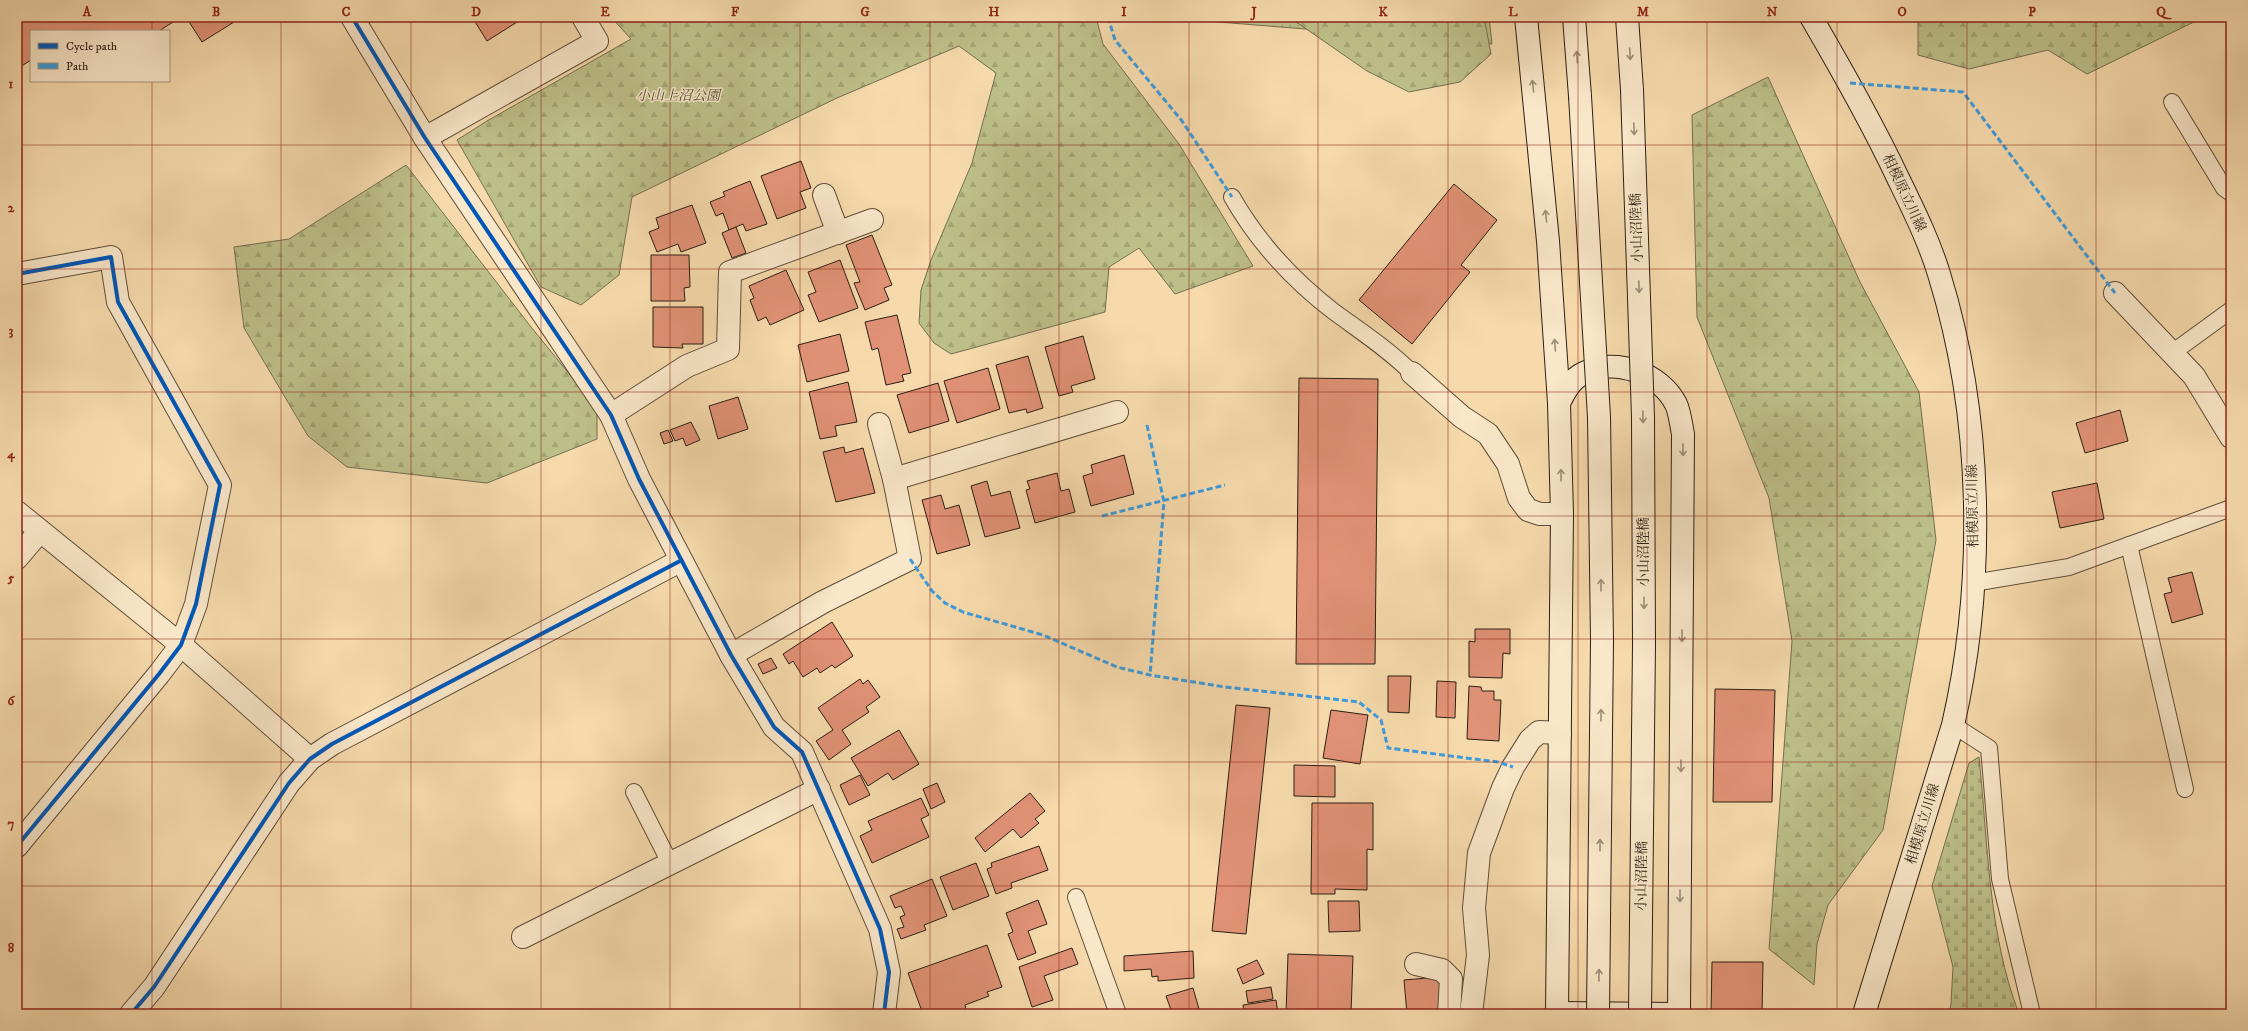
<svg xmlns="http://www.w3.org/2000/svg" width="2248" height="1031" font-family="'IM FELL DW Pica','Noto Serif JP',serif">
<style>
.green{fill:url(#green-dots);stroke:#746e4e}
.forest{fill:url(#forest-firs);stroke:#746e4e}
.cemetery{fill:url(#cemetery-stones);stroke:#746e4e}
.building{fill:#e19276;stroke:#2b1e13}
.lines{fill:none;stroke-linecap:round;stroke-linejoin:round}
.lane-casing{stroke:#5e4d39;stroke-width:18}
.street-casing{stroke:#5e4d39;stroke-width:24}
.secondary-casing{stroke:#2b1e13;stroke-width:24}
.lane{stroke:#f9e7c9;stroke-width:16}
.street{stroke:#f9e7c9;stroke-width:22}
.secondary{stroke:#f9e7c9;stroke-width:22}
.secondary-bridge-casing{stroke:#2b1e13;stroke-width:24;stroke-linecap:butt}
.secondary-bridge{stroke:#f9e7c9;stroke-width:22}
.quiet{stroke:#3d9bde;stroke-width:3;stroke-dasharray:6 3;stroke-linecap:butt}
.cycleway-casing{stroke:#f9e7c9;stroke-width:6}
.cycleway{stroke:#0057b8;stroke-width:4}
.oneway{stroke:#9c8d77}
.grid{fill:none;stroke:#8f2418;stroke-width:1;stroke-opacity:0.55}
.labels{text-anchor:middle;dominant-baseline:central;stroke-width:3;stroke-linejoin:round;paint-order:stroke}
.park-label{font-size:14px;font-style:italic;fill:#574e36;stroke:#f9e7c9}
.street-label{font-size:14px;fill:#2b1e13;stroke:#f9e7c9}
.neatline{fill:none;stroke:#8f2418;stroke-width:1.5}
.grid-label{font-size:13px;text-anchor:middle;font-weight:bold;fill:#8f2418}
</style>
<defs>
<pattern id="green-dots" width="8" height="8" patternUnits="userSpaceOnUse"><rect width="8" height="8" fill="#bdbf88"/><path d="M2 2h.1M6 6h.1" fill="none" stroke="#a3a474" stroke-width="1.8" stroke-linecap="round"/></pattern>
<pattern id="forest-firs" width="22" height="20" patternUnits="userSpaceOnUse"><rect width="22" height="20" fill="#bdbf88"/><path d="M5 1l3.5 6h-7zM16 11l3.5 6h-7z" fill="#a3a474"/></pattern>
<pattern id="cemetery-stones" width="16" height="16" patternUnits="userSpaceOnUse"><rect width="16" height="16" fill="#bdbf88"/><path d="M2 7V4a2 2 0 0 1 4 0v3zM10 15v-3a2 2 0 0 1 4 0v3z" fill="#a3a474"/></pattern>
</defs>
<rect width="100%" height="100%" fill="#f6daac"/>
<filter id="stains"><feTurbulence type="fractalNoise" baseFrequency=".005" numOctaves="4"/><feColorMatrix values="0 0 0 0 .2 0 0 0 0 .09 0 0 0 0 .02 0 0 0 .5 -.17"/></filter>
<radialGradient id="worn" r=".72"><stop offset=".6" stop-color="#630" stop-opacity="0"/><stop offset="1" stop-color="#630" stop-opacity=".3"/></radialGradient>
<!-- green -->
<path class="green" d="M1156,17H1489L1492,44Z"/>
<!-- forest -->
<g class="forest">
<path d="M611,17H1096L1103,44L1179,144L1253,266L1175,294L1139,248L1109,267L1105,312L951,354L934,343L919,323L921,290L931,260L972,163L996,73L959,46L837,98L632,197L619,275L581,305L541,287L457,140L487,121L631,39Z"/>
<path d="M1289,17H1484L1491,54L1460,82L1409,92L1367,71Z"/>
<path d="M1918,17H2204L2087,74L2048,50L1969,69L1918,55Z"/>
<path d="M1768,77L1860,282L1919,392L1936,540L1883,830L1828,905L1817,944L1814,985L1769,949L1792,641L1769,498L1697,317L1692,115Z"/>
<path d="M406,165L531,327L597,408V439L487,483L347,467L308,436L244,328L234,247L289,239Z"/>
</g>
<!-- cemetery -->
<path class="cemetery" d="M1979,757C1988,843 1988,933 2019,1014H1949L1951,1004L1953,967L1932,886L1969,763Z"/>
<!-- building -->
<g class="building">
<path d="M17,17H181L159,31H31V60L17,69Z"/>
<path d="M186,17H242L202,42Z"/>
<path d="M472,17H525L487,41Z"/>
<path d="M801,161L811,188L800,192L806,208L777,219L761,176Z"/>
<path d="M750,181L767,224L746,231L743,224L729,230L723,213L716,216L710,202L725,196L723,192Z"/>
<path d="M1454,184L1497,220L1461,265L1470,272L1412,344L1359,300Z"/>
<path d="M692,205L706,243L681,252L678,244L657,252L649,232L659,228L656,218Z"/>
<path d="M736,227L746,253L732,258L722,233Z"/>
<path d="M872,235L892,285L884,288L889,300L865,310L854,283L860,282L846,245Z"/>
<path d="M651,255H689L690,287L684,288L685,301H651Z"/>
<path d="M840,260L858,308L819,322L808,295L816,292L808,272Z"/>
<path d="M786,270L804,310L770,325L766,317L758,321L750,300L754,298L749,286Z"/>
<path d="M653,307H703V344H682L683,348L653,347Z"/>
<path d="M897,315L911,373L902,375L904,381L886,385L878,348L872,350L865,322Z"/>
<path d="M840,334L849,371L807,382L798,345Z"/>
<path d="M1083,336L1095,379L1071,386L1073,392L1059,396L1045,347Z"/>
<path d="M1028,356L1043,408L1027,413L1026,409L1009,413L996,365Z"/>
<path d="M988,368L1000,409L957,423L944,381Z"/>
<path d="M1299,378L1378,379L1375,664H1296Z"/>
<path d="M848,382L857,422L835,426L837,436L820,439L809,392Z"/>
<path d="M938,383L949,421L909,433L897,395Z"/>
<path d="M738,397L748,429L718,439L709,406Z"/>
<path d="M2120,410L2128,441L2085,453L2076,423Z"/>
<path d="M691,422L700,440L686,446L683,438L675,441L670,430Z"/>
<path d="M668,430L673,441L664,444L660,433Z"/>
<path d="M844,447L845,453L863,448L875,493L836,502L823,452Z"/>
<path d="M1124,455L1134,494L1091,506L1083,476L1093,473L1091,465Z"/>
<path d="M1057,473L1061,491L1069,489L1075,512L1035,523L1026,490L1030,489L1027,481Z"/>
<path d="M987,481L991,496L1010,491L1020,528L985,537L971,486Z"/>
<path d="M2097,483L2104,519L2060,528L2052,492Z"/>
<path d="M941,495L945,509L959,505L970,545L937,554L922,500Z"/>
<path d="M2192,572L2203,614L2172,623L2164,594L2172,592L2168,578Z"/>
<path d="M832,622L853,656L835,668L832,665L820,673L817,668L803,677L793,661L789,664L783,654Z"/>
<path d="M1475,629H1510V654L1503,653L1502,678L1469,677V641L1475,642Z"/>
<path d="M771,658L777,668L763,674L758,664Z"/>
<path d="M1388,676H1411L1409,713L1388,712Z"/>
<path d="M860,679L863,684L868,680L880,697L866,707L869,712L842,730L851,744L829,760L816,741L833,730L818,708Z"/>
<path d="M1437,681L1456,682L1455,718L1436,717Z"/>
<path d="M1469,686L1481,687L1482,691H1494V700H1501L1499,741L1467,739Z"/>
<path d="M1715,689L1775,690L1772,802H1713Z"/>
<path d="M1236,705L1270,708L1246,934L1212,931Z"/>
<path d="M1331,710L1368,715L1360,764L1323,758Z"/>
<path d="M899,730L919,764L893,780L888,773L868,786L851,758Z"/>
<path d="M1294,765L1335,766V797L1294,796Z"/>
<path d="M860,775L870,795L849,805L840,785Z"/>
<path d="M937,783L945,802L931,809L923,789Z"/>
<path d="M1030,793L1045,811L1035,819L1039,823L1021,838L1013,829L985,852L975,838Z"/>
<path d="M921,798L929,815L921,819L929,837L872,863L860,836L872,830L868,821Z"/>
<path d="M1312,803H1373V850L1367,849V890L1335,889V894H1311Z"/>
<path d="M1039,846L1048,870L1011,883L1012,888L996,894L987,869L992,867L991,863Z"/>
<path d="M976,863L989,896L953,910L940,877Z"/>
<path d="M932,879L947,916L924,925L926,930L901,939L897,929L904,927L900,917L905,915L901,906L895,908L890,896Z"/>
<path d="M1038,900L1047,924L1028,931L1036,953L1018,960L1008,934L1013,932L1006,913Z"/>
<path d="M1328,901H1359L1360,931L1329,932Z"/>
<path d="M987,945L1002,987L987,992L989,996L965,1005L967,1012L962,1014H923L908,973Z"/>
<path d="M1072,948L1078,964L1044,976L1053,1000L1032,1007L1019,967Z"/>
<path d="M1193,951L1194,978L1158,981V976L1152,977L1151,969L1124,971V956Z"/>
<path d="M1288,954L1353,956L1351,1014H1286Z"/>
<path d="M1257,960L1264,974L1243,984L1237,969Z"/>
<path d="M1712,962H1763L1762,1014H1711Z"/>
<path d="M1439,977L1441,1014H1407L1404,980Z"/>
<path d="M1271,987L1273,999L1248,1003L1246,991Z"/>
<path d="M1193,988L1199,1009L1196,1010L1197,1014H1156L1171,1010L1166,996Z"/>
<path d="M1276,1000L1278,1014H1244L1243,1005Z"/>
<path d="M1055,1011L1056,1014H1044Z"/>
</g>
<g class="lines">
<!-- lane casing -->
<g class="lane-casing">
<g id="lane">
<path d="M2172,102L2224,188L2231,193"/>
<path d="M1232,197C1257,241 1293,280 1333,311C1360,331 1388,349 1412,373"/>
<path d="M2172,353L2231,310"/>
<path d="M2129,545L2185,789"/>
<path d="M1973,583L2069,567L2231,508"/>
<path d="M1953,725L1989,748L2000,879L2032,1014"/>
<path d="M634,792L670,863"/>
<path d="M1076,897L1118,1014"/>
</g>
</g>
<!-- street casing -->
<g class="street-casing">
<g id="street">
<path d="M352,17L425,138L611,415L639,479L731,655L774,727L802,752L880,929L889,972L884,1014"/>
<path d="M425,138L597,41L583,17"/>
<path d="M824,195L838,233"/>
<path d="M17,274L111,257L118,302L220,485L196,604L181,645L159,674L17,846"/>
<path d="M2115,293L2194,376L2231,437"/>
<path d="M1412,373L1462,417L1488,434L1508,464L1519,498L1528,510L1540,514H1562"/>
<path d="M611,415L687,366L728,349L730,272L872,220"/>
<path d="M894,479L1117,412"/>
<path d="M17,512L181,645L310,759"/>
<path d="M17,558L40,531"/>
<path d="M731,655L823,602L910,559L894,479L879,424"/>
<path d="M523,937L819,789"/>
<path d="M1416,964L1442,970L1451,979L1449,1014"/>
<path d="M131,1014L154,987L289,783L310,759L332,744L680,561"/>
<path d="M1471,1014L1478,955L1474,908L1479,853L1503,788L1513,767L1530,740L1539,732L1560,733"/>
</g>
</g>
<!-- secondary casing -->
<g class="secondary-casing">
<g id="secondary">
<path d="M1526,17L1548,241L1559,403L1562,514L1557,1014"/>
<path d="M1574,17L1580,96"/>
<path d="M1627,17L1632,90"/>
<path d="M1811,17C1842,70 1872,123 1898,178C1913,209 1929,241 1939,274C1983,416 1986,581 1953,725L1864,1014"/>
<path d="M1559,403C1565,391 1571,379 1584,373C1615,357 1660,373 1676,404C1680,413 1681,425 1683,434L1679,1014"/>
<path d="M1557,1013L1679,1014"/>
</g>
</g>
<!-- lane -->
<use href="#lane" class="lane"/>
<!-- street -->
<use href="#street" class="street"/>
<!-- secondary -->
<use href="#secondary" class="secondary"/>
<!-- secondary-bridge casing -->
<g class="secondary-bridge-casing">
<g id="secondary-bridge">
<path d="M1632,90L1643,417L1644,644L1640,1014"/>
<path d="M1580,96L1599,417L1602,641L1598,1014"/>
</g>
</g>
<!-- secondary-bridge -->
<use href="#secondary-bridge" class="secondary-bridge"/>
<!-- quiet -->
<g class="quiet">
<path d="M1108,17L1115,40L1182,121L1232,197"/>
<path d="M1850,83L1963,92L2115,293"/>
<path d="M1147,425L1164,502L1150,675"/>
<path d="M1102,516L1225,485"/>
<path d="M910,559L932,591L945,603L963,612L1043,635L1117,667L1150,675L1225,687L1359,702L1381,720L1388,748L1498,762L1513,767"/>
</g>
<!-- cycleway casing -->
<g class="cycleway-casing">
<g id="cycleway">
<path d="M352,17L425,138L611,415L639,479L731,655L774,727L802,752L880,929L889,972L884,1014"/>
<path d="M17,274L111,257L118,302L220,485L196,604L181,645L159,674L17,846"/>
<path d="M131,1014L154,987L289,783L310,759L332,744L680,561"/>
</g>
</g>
<!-- cycleway -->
<use href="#cycleway" class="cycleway"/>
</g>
<!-- one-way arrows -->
<defs><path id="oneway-shaft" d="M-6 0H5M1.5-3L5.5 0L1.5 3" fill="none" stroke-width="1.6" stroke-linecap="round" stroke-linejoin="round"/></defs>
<g class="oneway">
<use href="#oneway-shaft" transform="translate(1630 54) rotate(86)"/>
<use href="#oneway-shaft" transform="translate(1577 57) rotate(-94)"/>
<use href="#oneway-shaft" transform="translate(1533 86) rotate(-96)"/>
<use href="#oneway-shaft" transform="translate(1634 129) rotate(88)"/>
<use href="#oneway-shaft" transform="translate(1546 216) rotate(-96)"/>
<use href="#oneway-shaft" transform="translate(1639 287) rotate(88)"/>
<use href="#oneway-shaft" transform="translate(1555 345) rotate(-94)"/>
<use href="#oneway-shaft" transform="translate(1643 417) rotate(89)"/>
<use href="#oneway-shaft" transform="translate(1683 450) rotate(90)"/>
<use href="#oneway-shaft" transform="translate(1561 475) rotate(-91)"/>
<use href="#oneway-shaft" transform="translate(1601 585) rotate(-90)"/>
<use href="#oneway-shaft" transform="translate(1644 603) rotate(90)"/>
<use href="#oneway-shaft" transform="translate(1682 636) rotate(90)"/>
<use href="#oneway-shaft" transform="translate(1601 715) rotate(-90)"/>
<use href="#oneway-shaft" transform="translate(1681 766) rotate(90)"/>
<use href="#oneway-shaft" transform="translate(1600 845) rotate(-90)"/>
<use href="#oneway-shaft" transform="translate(1680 896) rotate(90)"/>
<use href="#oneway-shaft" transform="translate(1599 975) rotate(-89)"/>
</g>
<!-- grid -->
<path class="grid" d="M152,17V31M281,17V1014M411,17V1014M541,17V1014M670,17V1014M800,17V1014M930,17V1014M1059,17V1014M1189,17V1014M1318,17V1014M1448,17V1014M1578,17V1014M1707,17V1014M1837,17V1014M1967,17V1014M2096,17V1014M152,81V1014M17,145H2231M17,269H2231M17,392H2231M17,516H2231M17,639H2231M17,762H2231M17,886H2231"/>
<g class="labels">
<!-- park labels -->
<g class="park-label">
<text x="678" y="96">小山上沼公園</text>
</g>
<!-- street labels -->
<g class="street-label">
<text transform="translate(1904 193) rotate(65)">相模原立川線</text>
<text transform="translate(1637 228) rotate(-92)">小山沼陸橋</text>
<text transform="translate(1973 506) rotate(-91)">相模原立川線</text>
<text transform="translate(1644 552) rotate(-90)">小山沼陸橋</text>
<text transform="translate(1923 824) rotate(-73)">相模原立川線</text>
<text transform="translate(1642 876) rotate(-89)">小山沼陸橋</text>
</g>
</g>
<!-- margin -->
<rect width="2248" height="1031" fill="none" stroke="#f6daac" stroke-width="44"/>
<!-- legend -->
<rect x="30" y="30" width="140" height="52" fill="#f9e7c9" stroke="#a79780"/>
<rect x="38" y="43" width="20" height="6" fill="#0057b8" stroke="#a79780"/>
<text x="66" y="50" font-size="12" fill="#2b1e13">Cycle path</text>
<rect x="38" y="63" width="20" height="6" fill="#3d9bde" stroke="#a79780"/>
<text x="66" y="70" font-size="12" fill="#2b1e13">Path</text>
<rect x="22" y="22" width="2204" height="987" class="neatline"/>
<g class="grid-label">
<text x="87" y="16">A</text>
<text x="216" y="16">B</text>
<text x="346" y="16">C</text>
<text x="476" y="16">D</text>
<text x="605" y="16">E</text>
<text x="735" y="16">F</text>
<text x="865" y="16">G</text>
<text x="994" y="16">H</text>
<text x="1124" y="16">I</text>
<text x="1254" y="16">J</text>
<text x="1383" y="16">K</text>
<text x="1513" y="16">L</text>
<text x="1643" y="16">M</text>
<text x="1772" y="16">N</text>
<text x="1902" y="16">O</text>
<text x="2032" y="16">P</text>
<text x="2161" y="16">Q</text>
<text x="11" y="88">1</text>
<text x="11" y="212">2</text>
<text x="11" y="335">3</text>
<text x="11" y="458">4</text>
<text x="11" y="582">5</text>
<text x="11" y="705">6</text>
<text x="11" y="828">7</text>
<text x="11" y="952">8</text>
</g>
<rect width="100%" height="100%" filter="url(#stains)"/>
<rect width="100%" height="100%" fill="url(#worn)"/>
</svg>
